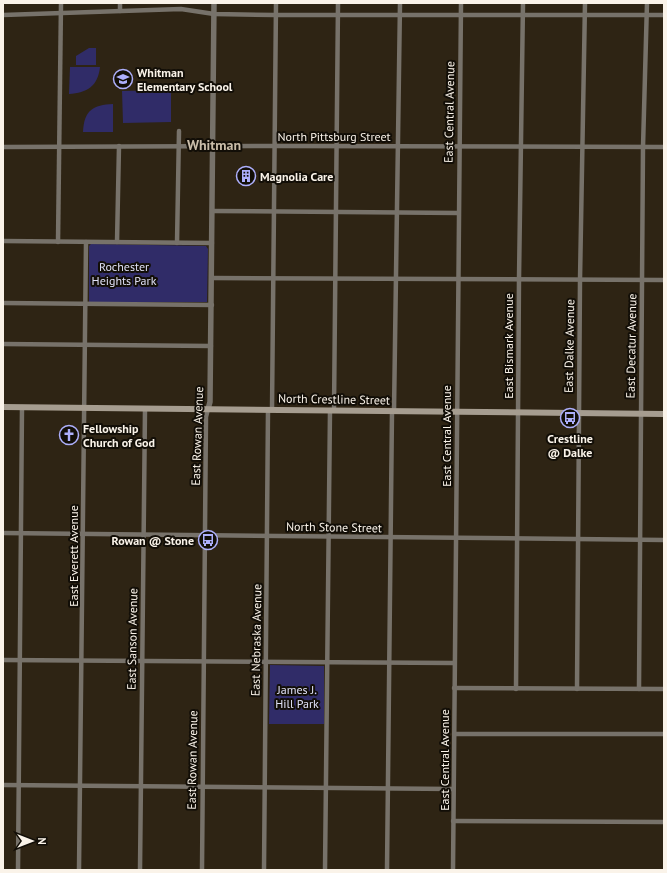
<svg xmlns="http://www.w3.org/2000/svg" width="667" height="873" font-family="'PT Sans',sans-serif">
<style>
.green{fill:#302c68}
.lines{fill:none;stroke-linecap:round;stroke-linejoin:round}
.minor{stroke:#77726a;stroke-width:4.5}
.tertiary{stroke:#77726a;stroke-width:5.5}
.secondary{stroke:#a69d90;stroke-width:6}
.labels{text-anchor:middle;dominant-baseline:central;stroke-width:4;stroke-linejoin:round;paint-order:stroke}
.poi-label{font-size:12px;font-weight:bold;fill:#faf3e9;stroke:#120e07;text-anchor:start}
.street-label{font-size:12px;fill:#faf3e9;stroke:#120e07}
.park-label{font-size:12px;fill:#dfe0f6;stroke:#120e07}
.quarter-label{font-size:14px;font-weight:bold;fill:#cabda9;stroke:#120e07}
</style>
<rect width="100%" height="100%" fill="#2e2414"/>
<!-- green -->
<g class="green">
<path d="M89,48H96V65H76V56Z"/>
<path d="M70,67H100C98,86 87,93 69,94Z"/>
<path d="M171,90V122L123,123L122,91Z"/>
<path d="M113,104V132H83C84,110 93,105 113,104Z"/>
<path d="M91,244L206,246L208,249L207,302H89V246Z"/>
<path d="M270,665L324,666V724H269Z"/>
</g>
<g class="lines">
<!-- minor -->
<g class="minor">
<path d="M120,11V3"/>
<path d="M3,15L181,9L214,14L275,15H664"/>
<path d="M3,147L275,146L664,147"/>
<path d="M212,211L458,213"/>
<path d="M3,241L212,243"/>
<path d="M58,242L61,3"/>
<path d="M117,242L119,146"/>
<path d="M177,243L179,131"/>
<path d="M212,278L664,280"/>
<path d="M3,303L212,305"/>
<path d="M3,344L211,346"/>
<path d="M272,410L276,3"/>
<path d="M334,410L338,3"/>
<path d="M394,411L400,3"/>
<path d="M3,533L664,540"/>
<path d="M3,660L454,663"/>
<path d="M454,688L664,689"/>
<path d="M516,689L519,279L523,3"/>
<path d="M577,689L580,280L585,3"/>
<path d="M639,689L643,147L647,3"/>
<path d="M454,734H664"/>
<path d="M3,785L453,789"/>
<path d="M453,821L664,822"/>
<path d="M18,870L22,407"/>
<path d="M79,870L86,242"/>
<path d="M140,870L145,409"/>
<path d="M202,870L206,417L208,409"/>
<path d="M264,870L268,410"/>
<path d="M325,870L330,410"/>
<path d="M387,870L392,411"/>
<path d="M453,870L461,3"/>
</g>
<!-- tertiary -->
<path class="tertiary" d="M208,409L210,402L214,3"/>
<!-- secondary -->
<path class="secondary" d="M3,407L664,414"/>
</g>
<!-- icons -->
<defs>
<g id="school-ring" transform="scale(1)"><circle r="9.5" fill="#120e07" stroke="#adaffb" stroke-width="1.5"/><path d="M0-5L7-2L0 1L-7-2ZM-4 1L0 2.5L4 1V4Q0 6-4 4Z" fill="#adaffb"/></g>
<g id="building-ring" transform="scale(1)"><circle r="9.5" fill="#120e07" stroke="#adaffb" stroke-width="1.5"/><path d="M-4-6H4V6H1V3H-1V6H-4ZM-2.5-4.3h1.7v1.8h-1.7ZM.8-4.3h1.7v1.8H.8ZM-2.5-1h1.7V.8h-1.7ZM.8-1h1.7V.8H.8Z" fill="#adaffb"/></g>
<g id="bus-ring" transform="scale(1)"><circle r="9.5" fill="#120e07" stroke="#adaffb" stroke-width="1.5"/><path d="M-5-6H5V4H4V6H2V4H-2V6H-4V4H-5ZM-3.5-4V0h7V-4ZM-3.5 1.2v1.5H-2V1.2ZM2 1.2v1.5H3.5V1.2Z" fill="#adaffb"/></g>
<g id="church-ring" transform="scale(1)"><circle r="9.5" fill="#120e07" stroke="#adaffb" stroke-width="1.5"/><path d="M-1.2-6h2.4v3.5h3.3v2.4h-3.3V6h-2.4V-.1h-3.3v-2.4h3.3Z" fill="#adaffb"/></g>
</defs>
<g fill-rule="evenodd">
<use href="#school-ring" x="123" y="79"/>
<use href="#building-ring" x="246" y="176"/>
<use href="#bus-ring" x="570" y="418"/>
<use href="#church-ring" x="69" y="435"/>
<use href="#bus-ring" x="208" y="540"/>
</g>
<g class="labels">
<!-- poi labels -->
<g class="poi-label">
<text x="137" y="72">Whitman<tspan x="137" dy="14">Elementary School</tspan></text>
<text x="260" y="176">Magnolia Care</text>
<text x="83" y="428">Fellowship<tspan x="83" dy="14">Church of God</tspan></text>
<text x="570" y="438" text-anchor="middle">Crestline<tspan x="570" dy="14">@ Dalke</tspan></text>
<text x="194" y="540" text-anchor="end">Rowan @ Stone</text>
</g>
<!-- street labels -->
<g class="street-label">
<text transform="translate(449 112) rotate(-89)">East Central Avenue</text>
<text x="334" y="136">North Pittsburg Street</text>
<text transform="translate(508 346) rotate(-90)">East Bismark Avenue</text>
<text transform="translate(569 346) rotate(-89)">East Dalke Avenue</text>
<text transform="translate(631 346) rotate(-89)">East Decatur Avenue</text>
<text transform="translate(334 399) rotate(1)">North Crestline Street</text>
<text transform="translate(197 436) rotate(-88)">East Rowan Avenue</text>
<text transform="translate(446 436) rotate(-90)">East Central Avenue</text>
<text transform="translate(334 527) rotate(1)">North Stone Street</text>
<text transform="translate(73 556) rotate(-90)">East Everett Avenue</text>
<text transform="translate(132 639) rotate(-89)">East Sanson Avenue</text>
<text transform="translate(256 640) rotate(-89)">East Nebraska Avenue</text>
<text transform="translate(192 760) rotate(-89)">East Rowan Avenue</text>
<text transform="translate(444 760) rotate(-90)">East Central Avenue</text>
</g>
<!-- park labels -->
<g class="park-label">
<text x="124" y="266">Rochester<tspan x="124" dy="14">Heights Park</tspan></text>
<text x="297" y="689">James J.<tspan x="297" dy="14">Hill Park</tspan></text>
</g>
<!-- quarter labels -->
<g class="quarter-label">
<text x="214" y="145">Whitman</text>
</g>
</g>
<!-- border -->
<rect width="667" height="873" fill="none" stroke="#faf3e9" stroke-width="8"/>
<!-- north arrow -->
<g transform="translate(32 841) rotate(90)" stroke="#120e07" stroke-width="3" paint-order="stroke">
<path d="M0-3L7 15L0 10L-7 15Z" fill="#faf3e9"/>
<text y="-6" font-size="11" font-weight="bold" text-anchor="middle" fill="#faf3e9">N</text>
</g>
</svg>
